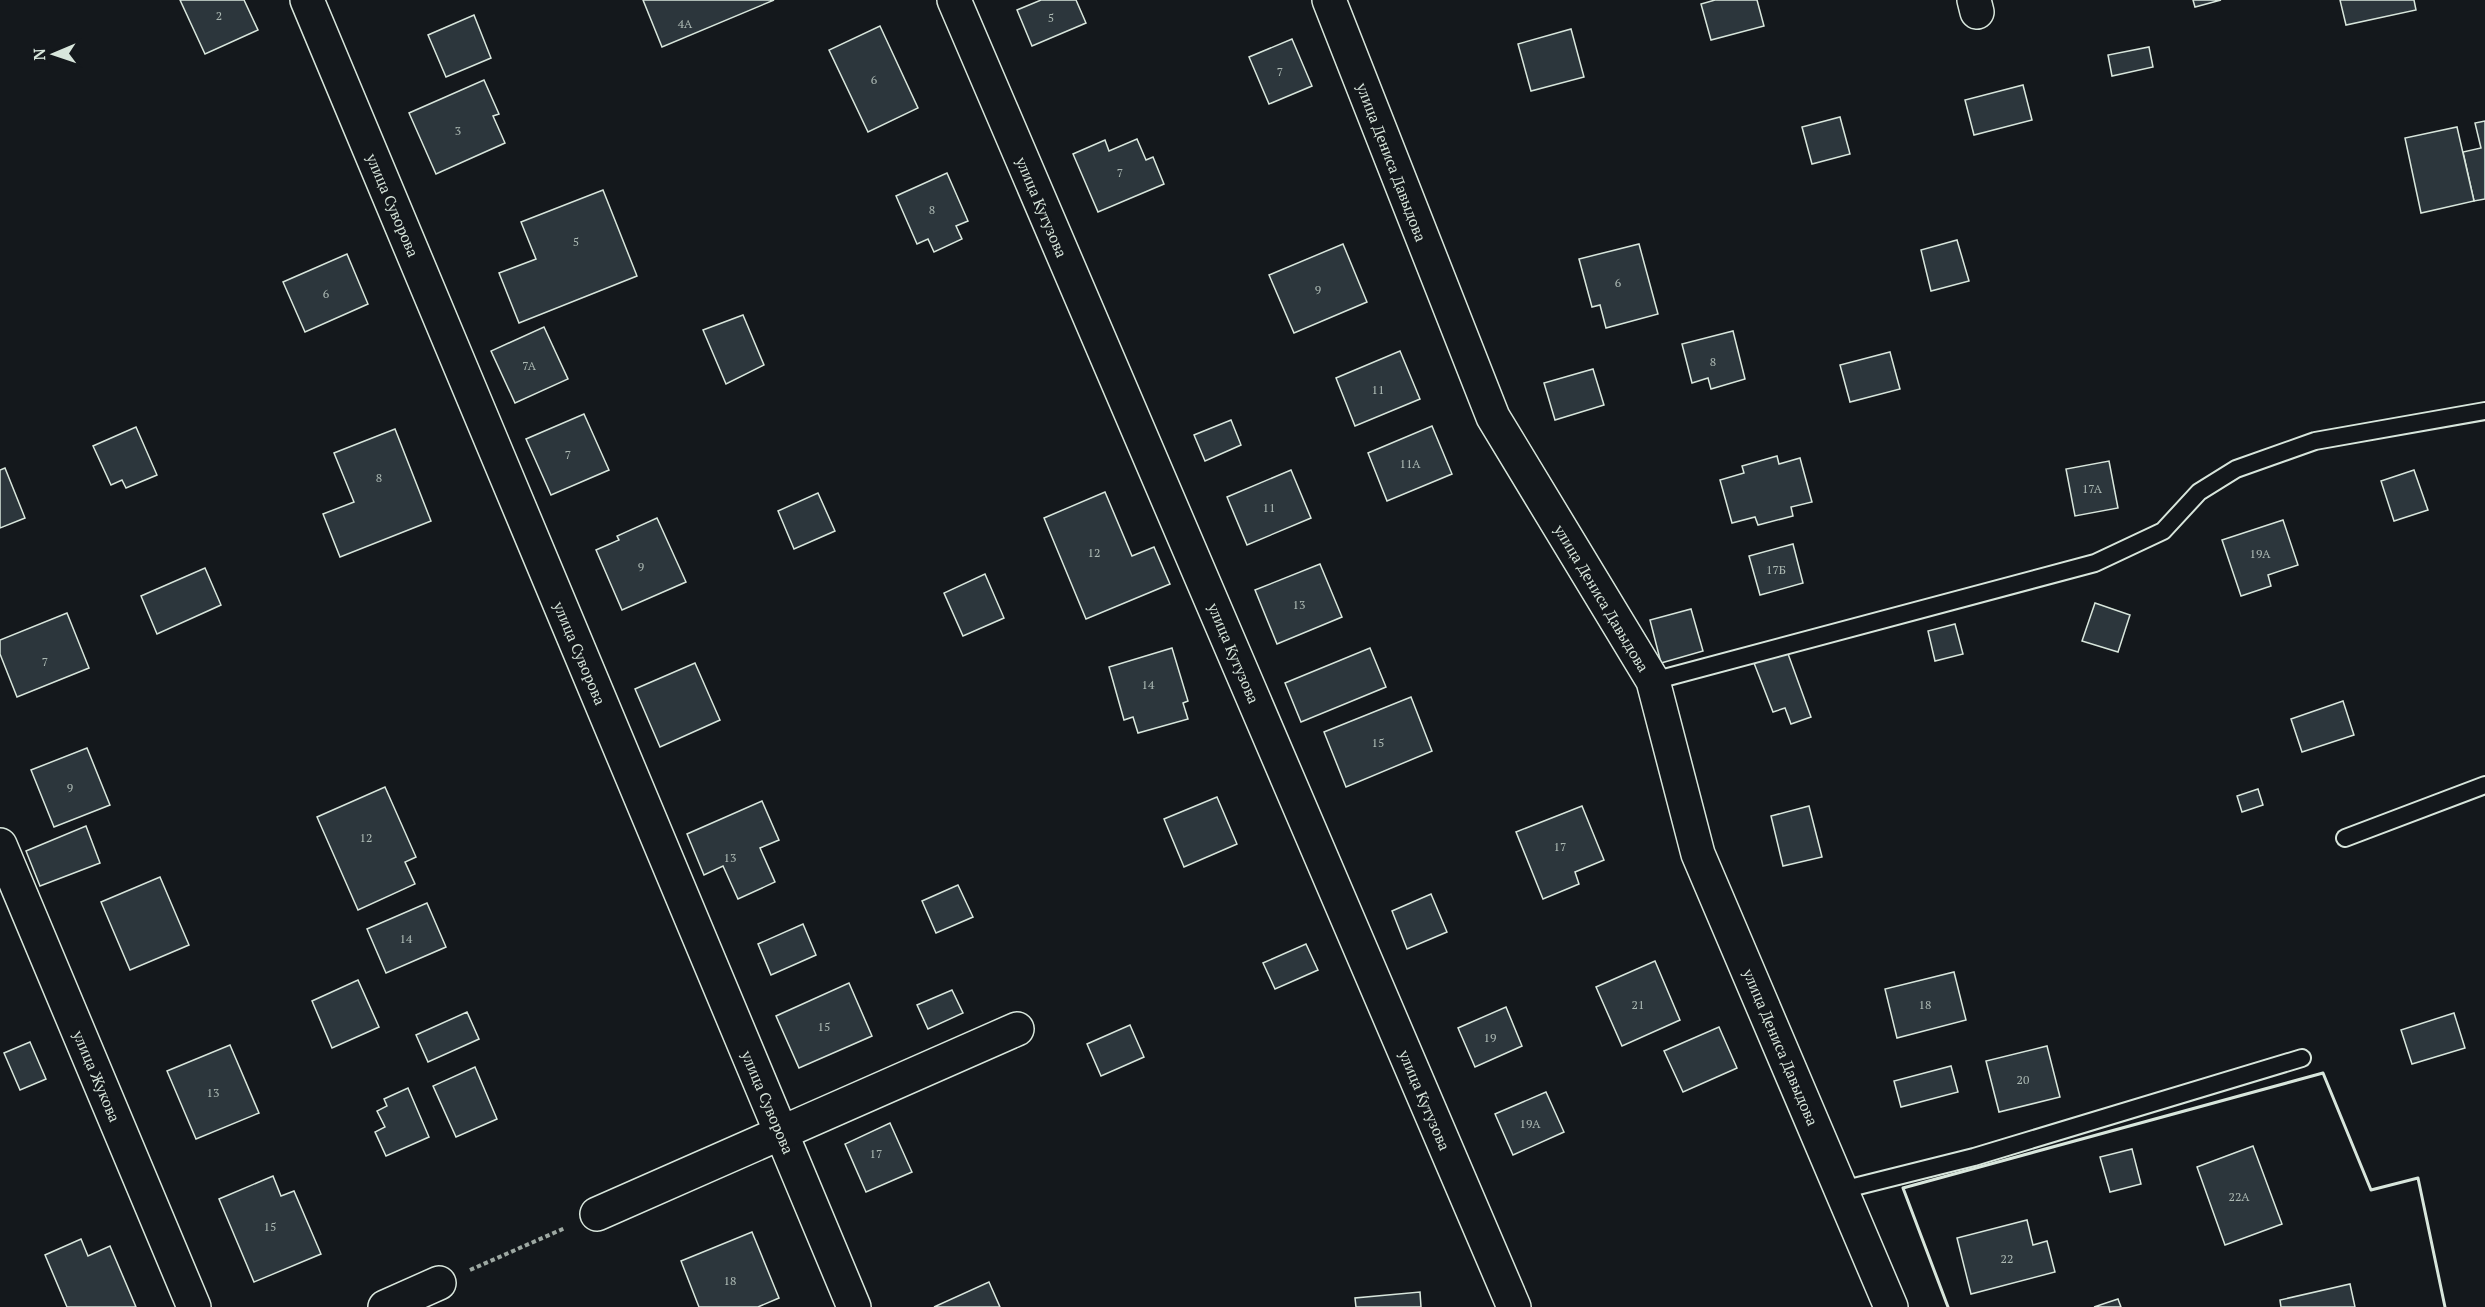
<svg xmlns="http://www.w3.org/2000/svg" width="2485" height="1307" font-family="'PT Serif',serif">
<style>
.building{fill:#2c363c;stroke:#d8e6dc;stroke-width:1.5}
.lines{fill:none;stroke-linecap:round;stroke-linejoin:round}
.lane-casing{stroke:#d8e6dc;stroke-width:20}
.street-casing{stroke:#d8e6dc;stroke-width:36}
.path{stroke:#9da8a2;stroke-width:4;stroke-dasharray:4.5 3;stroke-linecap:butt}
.lane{stroke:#14181c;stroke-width:16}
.street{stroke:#14181c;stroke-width:33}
.wall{stroke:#d8e6dc;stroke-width:3}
.labels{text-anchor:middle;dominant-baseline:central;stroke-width:4.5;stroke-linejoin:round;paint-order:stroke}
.number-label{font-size:12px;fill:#adbab4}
.street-label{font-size:15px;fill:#d8e6dc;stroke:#14181c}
</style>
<rect width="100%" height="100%" fill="#14181c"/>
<!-- building -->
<g class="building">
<path d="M180,0H244L258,30L205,54Z"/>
<path d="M643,0H774L662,47Z"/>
<path d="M1041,0H1076L1086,23L1032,46L1017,10Z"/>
<path d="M1715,0H1757L1764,26L1711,40L1701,4Z"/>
<path d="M2193,0H2221L2195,7Z"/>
<path d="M2340,0H2414L2416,10L2346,25Z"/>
<path d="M474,15L491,58L446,77L428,35Z"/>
<path d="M880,26L918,108L868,132L829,50Z"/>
<path d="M1571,29L1584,77L1531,91L1518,44Z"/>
<path d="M1292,39L1312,86L1269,104L1249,57Z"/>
<path d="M2149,47L2153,67L2112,76L2108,55Z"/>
<path d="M484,80L499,114L493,116L505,143L436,174L409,113Z"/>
<path d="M2023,85L2032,120L1974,135L1965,100Z"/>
<path d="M1840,117L1850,154L1812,164L1802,127Z"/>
<path d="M2485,121V199L2474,201L2463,152L2481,148L2475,123Z"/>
<path d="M2457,127L2474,201L2421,213L2405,138Z"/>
<path d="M1137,139L1146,160L1153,157L1164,184L1098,212L1073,154L1105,140L1109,151Z"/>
<path d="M947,173L968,221L956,226L962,239L934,252L928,239L917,244L896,196Z"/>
<path d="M603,190L637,276L519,323L499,273L536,259L521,222Z"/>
<path d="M1957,240L1969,281L1931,291L1921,250Z"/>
<path d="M1343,244L1367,302L1294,333L1269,275Z"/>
<path d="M1639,244L1658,314L1606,328L1600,305L1592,307L1579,259Z"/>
<path d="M347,254L368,304L305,332L283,282Z"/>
<path d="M743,315L764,365L726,384L703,330Z"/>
<path d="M544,327L568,379L515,403L491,351Z"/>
<path d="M1733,331L1745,379L1711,389L1708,378L1692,383L1682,344Z"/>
<path d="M1400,351L1420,399L1355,426L1336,378Z"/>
<path d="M1890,352L1900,389L1850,402L1840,365Z"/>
<path d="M1593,369L1604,405L1555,420L1544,383Z"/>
<path d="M584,414L609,470L551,495L526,439Z"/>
<path d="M1231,420L1241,445L1205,461L1194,435Z"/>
<path d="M1432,426L1452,474L1387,501L1368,453Z"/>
<path d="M136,427L157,475L126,488L122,480L111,485L93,446Z"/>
<path d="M395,429L431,521L340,557L323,514L354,502L334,453Z"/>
<path d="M1777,456L1779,464L1800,458L1812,502L1791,507L1793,516L1758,525L1755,517L1732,523L1720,480L1744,473L1742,466Z"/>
<path d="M2109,461L2118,508L2075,516L2066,469Z"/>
<path d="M5,468L25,518L0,528V470Z"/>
<path d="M1291,470L1311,518L1247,545L1227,497Z"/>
<path d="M2414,470L2428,510L2394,521L2381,481Z"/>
<path d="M1105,492L1132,556L1154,547L1170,584L1086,619L1044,518Z"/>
<path d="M818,493L835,531L794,549L778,511Z"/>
<path d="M657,518L686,582L622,610L596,550L619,540L617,536Z"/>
<path d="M2283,520L2298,565L2268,575L2271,586L2241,596L2222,540Z"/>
<path d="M1793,544L1803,583L1760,595L1749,556Z"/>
<path d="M1320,564L1342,617L1277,644L1255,590Z"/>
<path d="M205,568L221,605L157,634L141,596Z"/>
<path d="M985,574L1004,618L963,636L944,593Z"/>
<path d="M2095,603L2130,615L2118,652L2082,641Z"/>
<path d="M1691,609L1703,651L1661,663L1650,620Z"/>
<path d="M67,613L89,668L17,697L0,654V640Z"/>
<path d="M1955,624L1963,654L1935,661L1928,631Z"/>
<path d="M1172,648L1188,701L1183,703L1188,719L1138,733L1133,717L1124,720L1109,667Z"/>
<path d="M1370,648L1386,687L1301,722L1285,683Z"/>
<path d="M1787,651L1811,717L1791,724L1785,708L1773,712L1754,663Z"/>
<path d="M695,663L720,720L660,747L635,689Z"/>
<path d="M1411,697L1432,751L1346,787L1324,732Z"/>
<path d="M2343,701L2354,735L2302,752L2291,719Z"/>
<path d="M87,748L110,805L54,827L31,770Z"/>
<path d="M385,787L416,857L405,862L415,884L358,910L317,817Z"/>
<path d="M2258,789L2263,805L2242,812L2237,796Z"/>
<path d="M1217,797L1237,844L1184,867L1164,819Z"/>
<path d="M762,801L779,840L760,848L775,882L738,899L723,866L704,875L687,834Z"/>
<path d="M1582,806L1604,860L1575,872L1579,884L1543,899L1516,832Z"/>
<path d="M1809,806L1822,857L1783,866L1771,816Z"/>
<path d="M86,826L100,863L40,886L26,851Z"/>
<path d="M160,877L189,945L130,970L101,902Z"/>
<path d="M958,885L973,917L936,933L922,901Z"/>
<path d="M1431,894L1447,932L1407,949L1392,911Z"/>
<path d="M427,903L446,947L386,973L367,929Z"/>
<path d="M803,924L816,955L771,975L758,944Z"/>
<path d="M1306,944L1318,970L1275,989L1263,963Z"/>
<path d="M1655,961L1680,1020L1622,1046L1596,987Z"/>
<path d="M1954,972L1966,1020L1897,1038L1885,989Z"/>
<path d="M358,980L379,1027L332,1048L312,1001Z"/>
<path d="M849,983L872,1036L799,1068L776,1016Z"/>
<path d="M952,990L963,1013L928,1029L917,1005Z"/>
<path d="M1506,1007L1522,1046L1475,1067L1458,1028Z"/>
<path d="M467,1012L479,1039L428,1062L416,1035Z"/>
<path d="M2454,1013L2465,1048L2412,1064L2401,1030Z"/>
<path d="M1130,1025L1144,1057L1101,1076L1087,1044Z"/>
<path d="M1719,1027L1737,1068L1683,1092L1664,1051Z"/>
<path d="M30,1042L46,1079L20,1090L4,1053Z"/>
<path d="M230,1045L259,1113L196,1139L167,1071Z"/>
<path d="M2047,1046L2060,1097L1999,1112L1986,1061Z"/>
<path d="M1951,1066L1958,1092L1901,1107L1894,1081Z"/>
<path d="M475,1067L497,1119L456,1137L433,1086Z"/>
<path d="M408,1088L429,1137L386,1156L375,1132L385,1127L377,1111L387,1106L384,1099Z"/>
<path d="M1546,1092L1564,1132L1513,1155L1495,1114Z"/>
<path d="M890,1123L912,1172L866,1192L845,1144Z"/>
<path d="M2253,1146L2282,1224L2225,1245L2197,1167Z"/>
<path d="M2132,1149L2141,1184L2110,1192L2100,1157Z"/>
<path d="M273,1176L281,1196L294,1191L321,1254L254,1282L219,1199Z"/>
<path d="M2027,1220L2033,1245L2047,1241L2055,1272L1971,1294L1957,1238Z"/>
<path d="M752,1232L779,1298L758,1307H699L681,1261Z"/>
<path d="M81,1239L88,1256L110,1246L136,1307H67L45,1255Z"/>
<path d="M989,1282L1000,1307H934Z"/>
<path d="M2350,1284L2355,1307H2281L2280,1300Z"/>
<path d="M1420,1292L1421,1307H1356L1355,1298Z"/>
<path d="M2118,1299L2121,1307H2094Z"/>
</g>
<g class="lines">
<!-- lane casing -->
<g class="lane-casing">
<g id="lane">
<path d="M1653,681L2095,563L2163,531L2199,492L2236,469L2315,441L2485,411"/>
<path d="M2345,838L2485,785"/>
<path d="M1842,1190L1974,1157L2302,1058"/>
</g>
</g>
<!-- street casing -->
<g class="street-casing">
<g id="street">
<path d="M307,0L854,1307"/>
<path d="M954,0L1514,1307"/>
<path d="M1329,0L1493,417L1653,681L1698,854L1891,1307"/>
<path d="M1974,0L1977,12"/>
<path d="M0,845L194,1307"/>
<path d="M597,1214L1017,1029"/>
<path d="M385,1307L439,1283"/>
</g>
</g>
<!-- path -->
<path class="path" d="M470,1270L565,1228"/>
<!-- lane -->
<use href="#lane" class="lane"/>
<!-- street -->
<use href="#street" class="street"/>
<!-- wall -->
<path class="wall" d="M1948,1307L1903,1188L2323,1073L2371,1190L2418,1178L2445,1307"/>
</g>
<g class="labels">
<!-- number labels -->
<g class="number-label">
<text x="219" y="15">2</text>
<text x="1051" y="17">5</text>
<text x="685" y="23">4А</text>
<text x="1280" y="71">7</text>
<text x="874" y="79">6</text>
<text x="458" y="130">3</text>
<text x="1120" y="172">7</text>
<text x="932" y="209">8</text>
<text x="576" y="241">5</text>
<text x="1618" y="282">6</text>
<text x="1318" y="289">9</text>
<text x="326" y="293">6</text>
<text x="1713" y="361">8</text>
<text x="529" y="365">7А</text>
<text x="1378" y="389">11</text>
<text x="568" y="454">7</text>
<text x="1410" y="463">11А</text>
<text x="379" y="477">8</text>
<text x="2092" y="488">17А</text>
<text x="1269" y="507">11</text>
<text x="1094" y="552">12</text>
<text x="2260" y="553">19А</text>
<text x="641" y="566">9</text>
<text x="1776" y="569">17Б</text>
<text x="1299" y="604">13</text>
<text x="45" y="661">7</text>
<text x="1148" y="684">14</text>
<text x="1378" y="742">15</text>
<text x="70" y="787">9</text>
<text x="366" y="837">12</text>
<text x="1560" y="846">17</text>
<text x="730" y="857">13</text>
<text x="406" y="938">14</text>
<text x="1638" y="1004">21</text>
<text x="1925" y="1004">18</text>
<text x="824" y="1026">15</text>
<text x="1490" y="1037">19</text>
<text x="2023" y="1079">20</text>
<text x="213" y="1092">13</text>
<text x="1530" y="1123">19А</text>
<text x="876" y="1153">17</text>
<text x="2239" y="1196">22А</text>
<text x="270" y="1226">15</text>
<text x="2007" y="1258">22</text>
<text x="730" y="1280">18</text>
</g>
<!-- street labels -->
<g class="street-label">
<text transform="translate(1392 162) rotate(69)">улица Дениса Давыдова</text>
<text transform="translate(393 205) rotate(67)">улица Суворова</text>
<text transform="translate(1042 207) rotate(67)">улица Кутузова</text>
<text transform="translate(1602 598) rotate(59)">улица Дениса Давыдова</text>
<text transform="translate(580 653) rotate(67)">улица Суворова</text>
<text transform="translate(1234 653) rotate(67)">улица Кутузова</text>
<text transform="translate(1781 1047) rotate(67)">улица Дениса Давыдова</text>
<text transform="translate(97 1076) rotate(67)">улица Жукова</text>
<text transform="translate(1425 1100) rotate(67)">улица Кутузова</text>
<text transform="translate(768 1102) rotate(67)">улица Суворова</text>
</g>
</g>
<!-- north arrow -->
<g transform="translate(54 54) rotate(268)" stroke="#14181c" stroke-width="4.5" paint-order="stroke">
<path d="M0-4.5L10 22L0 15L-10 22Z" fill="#d8e6dc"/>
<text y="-9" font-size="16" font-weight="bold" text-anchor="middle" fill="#d8e6dc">N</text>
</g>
</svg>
